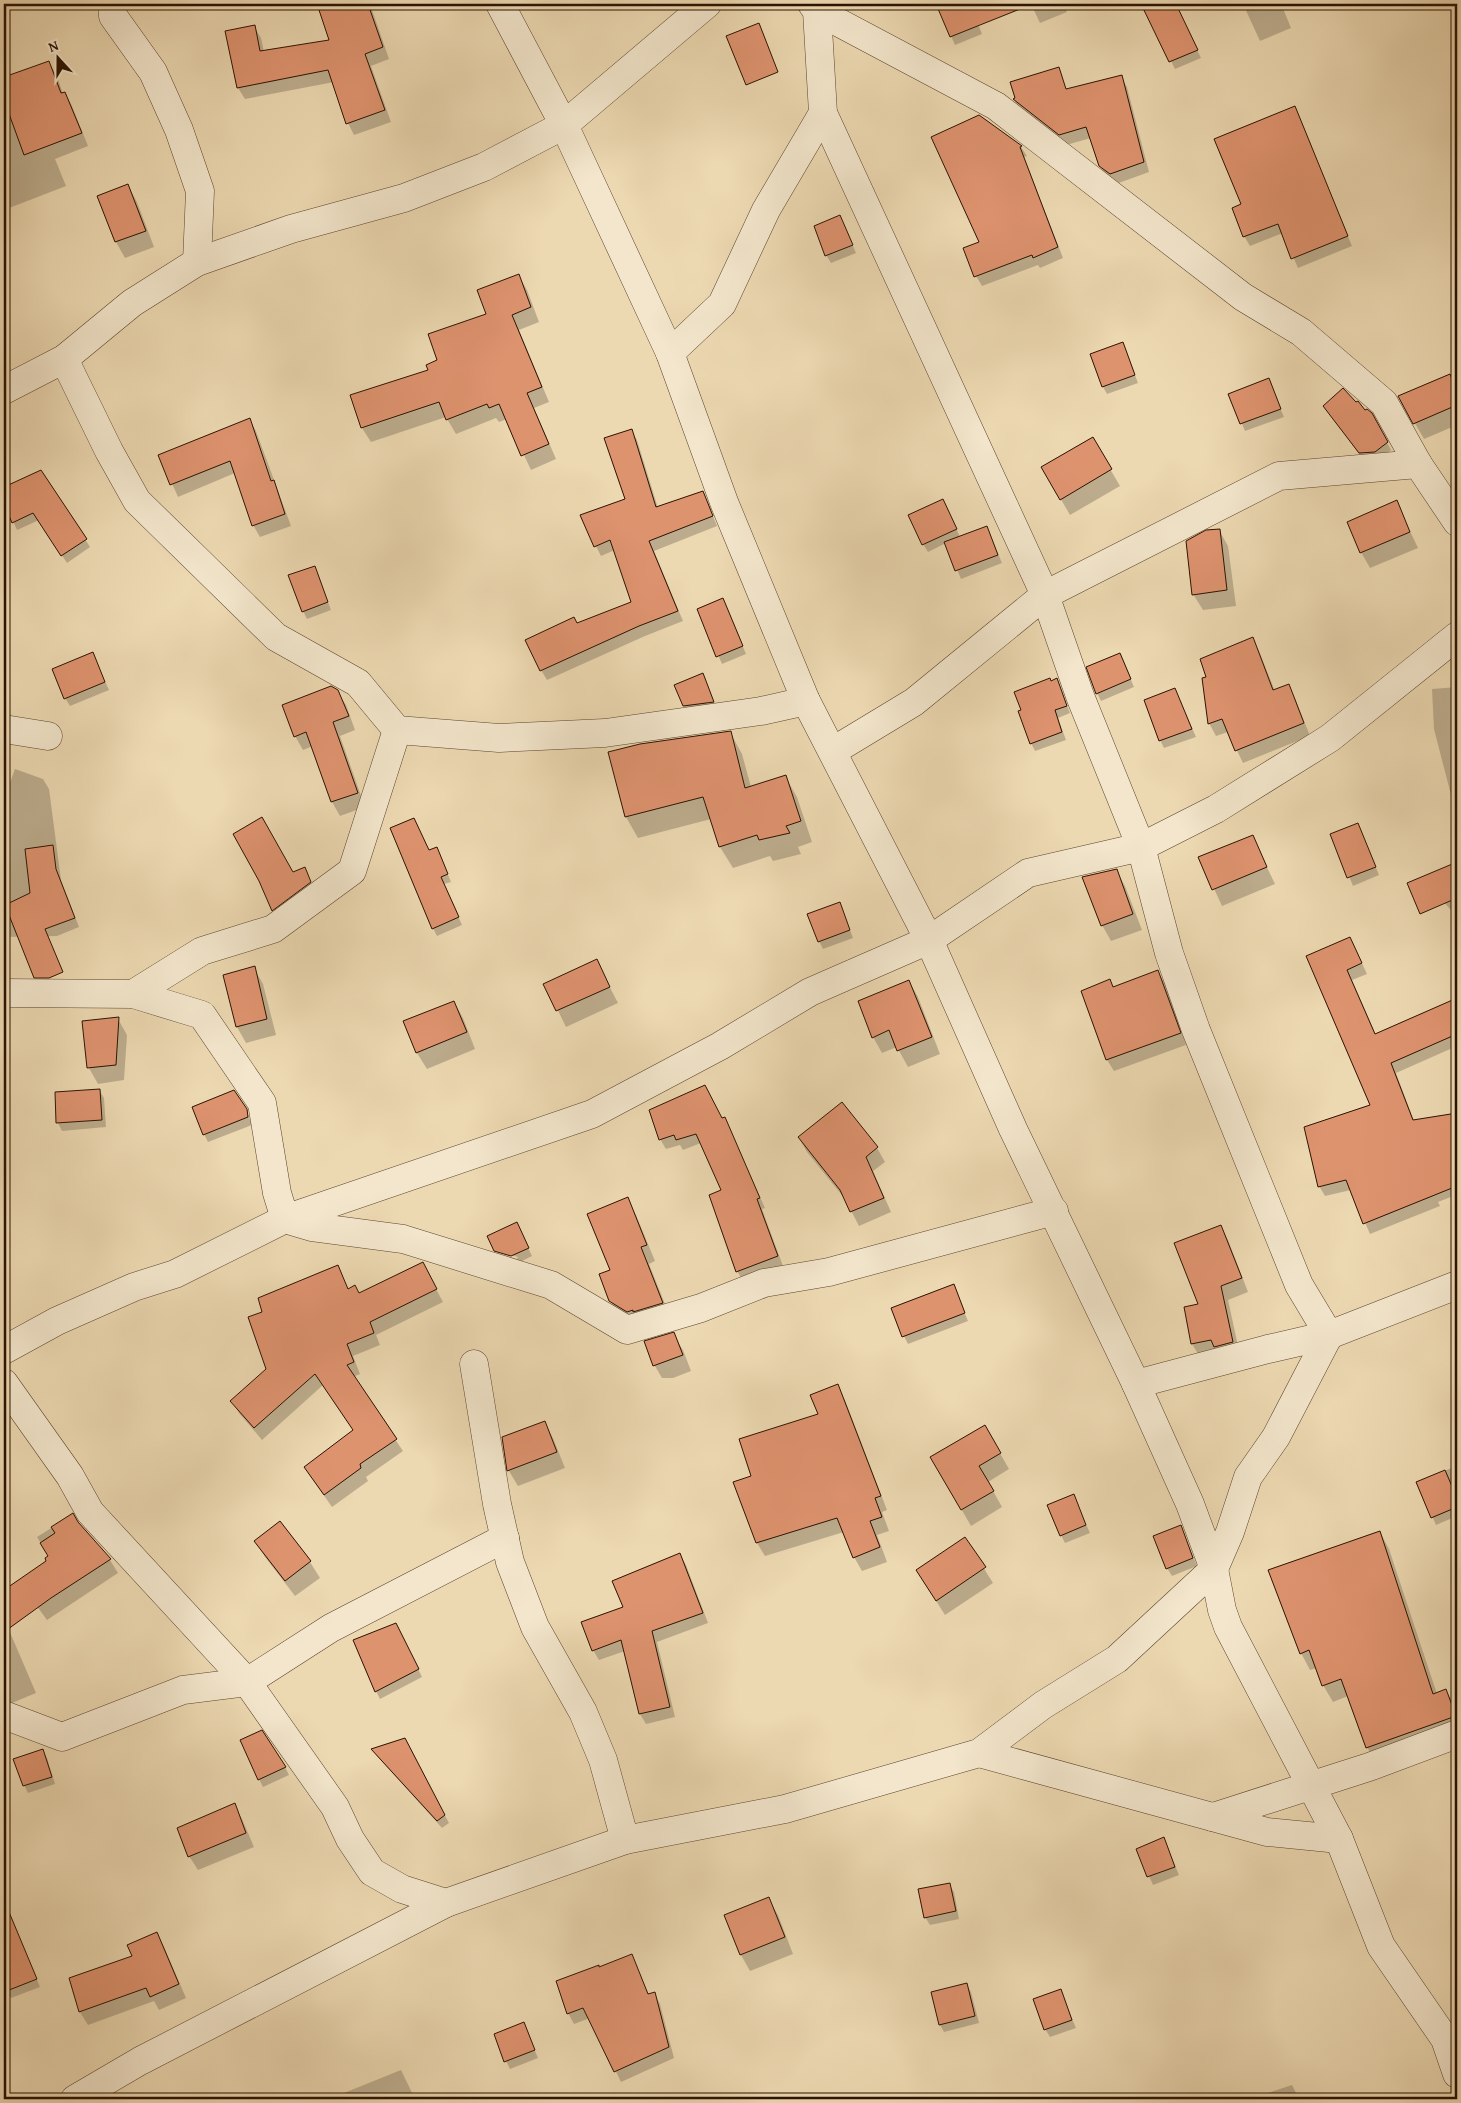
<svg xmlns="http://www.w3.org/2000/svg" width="1461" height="2103" font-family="'Gentium Book Plus',serif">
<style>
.shadow{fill:#0003}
.building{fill:#de936f;stroke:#2b1200}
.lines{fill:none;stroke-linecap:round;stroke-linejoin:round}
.minor-casing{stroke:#5b442c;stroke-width:29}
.minor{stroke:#f3e6cc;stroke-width:28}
</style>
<rect width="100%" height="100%" fill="#ecd8b1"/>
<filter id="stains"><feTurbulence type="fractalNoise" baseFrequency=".004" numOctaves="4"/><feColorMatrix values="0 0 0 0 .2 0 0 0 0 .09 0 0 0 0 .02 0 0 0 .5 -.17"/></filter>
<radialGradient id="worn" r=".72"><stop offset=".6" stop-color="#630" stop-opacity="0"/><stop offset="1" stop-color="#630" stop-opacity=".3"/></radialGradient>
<!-- shadow -->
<g class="shadow">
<path d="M318,4H370L389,59L371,66L391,122L354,135L348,123L334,82L245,99L238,88L254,26L261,38L264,52L331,41Z"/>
<path d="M644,4H657L647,10Z"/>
<path d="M852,4H864L854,8Z"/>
<path d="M937,4H970L982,34L955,45Z"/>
<path d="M1031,4H1064L1067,12L1040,23Z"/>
<path d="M1143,4H1175L1201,58L1175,69Z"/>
<path d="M1243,4H1288L1282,6L1291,28L1260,41Z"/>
<path d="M49,62L57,76L63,94L65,93L72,106L88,146L55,159L66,186L4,210V78Z"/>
<path d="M1121,77L1127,87L1149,172L1116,184L1107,177L1100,166L1091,138L1066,145L1020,110L1014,100L1036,112Z"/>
<path d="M1294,107L1352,246L1298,268L1283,233L1250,246L1244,236L1243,205Z"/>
<path d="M979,116L1021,147L1027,156L1024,157L1063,258L1040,268L1038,265L982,286L976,276L981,242Z"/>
<path d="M128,186L137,202L154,247L125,258L116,242L99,197Z"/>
<path d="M840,216L856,253L831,263L826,255Z"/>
<path d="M519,276L527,290L539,322L519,330L549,402L534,408L556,459L531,470L507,419L499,422L496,418L456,434L446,417L371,442L362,428L429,371L487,315Z"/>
<path d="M1123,344L1138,383L1107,394L1103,387Z"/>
<path d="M1450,376L1457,389V425L1424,439L1400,397Z"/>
<path d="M1268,380L1284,417L1245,431L1230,395Z"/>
<path d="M1324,406L1371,414L1391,450L1380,459L1364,461Z"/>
<path d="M249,419L256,431L291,526L260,537L253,525L235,473L178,497L160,456Z"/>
<path d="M631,430L637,440L658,508L703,492L717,526L654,551L683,621L645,636L547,680L541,670L577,625L632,603L615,550L601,556L596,546L626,500Z"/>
<path d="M1092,438L1120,486L1070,515L1043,468Z"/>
<path d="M41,471L90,547L67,563L39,520L17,530L4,501V488Z"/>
<path d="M943,500L960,537L987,527L1002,563L961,579L946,543L928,552L923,544Z"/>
<path d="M1396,502L1418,548L1370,568L1361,552Z"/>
<path d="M1219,530L1228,546L1236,606L1203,610L1193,594Z"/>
<path d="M315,567L331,610L307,619L303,611Z"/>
<path d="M723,599L746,654L722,664L698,609Z"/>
<path d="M1252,639L1259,651L1275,691L1288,686L1295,698L1310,736L1243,763L1228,732L1216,736L1209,723L1208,677Z"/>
<path d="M92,653L109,690L70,706L65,698Z"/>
<path d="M1120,654L1134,687L1101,701L1097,693Z"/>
<path d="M703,675L717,709L689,713L684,706Z"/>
<path d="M1057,680L1070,713L1058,718L1066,740L1035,751L1031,743L1051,682Z"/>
<path d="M1457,687V803H1456L1451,795L1434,729L1432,689Z"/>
<path d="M1175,690L1196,737L1164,748L1160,740Z"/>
<path d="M337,691L346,705L355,730L340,736L365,807L340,816L332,802L313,746L303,750L295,736Z"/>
<path d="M730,732L742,754L751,787L785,776L797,797L812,842L798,847L801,854L773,861L770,856L733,868L720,847L711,819L638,838L626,817Z"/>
<path d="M15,769L43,779L49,789L61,880L79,927L57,936L7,937L6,944L4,945V799Z"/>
<path d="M1358,824L1379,875L1353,886L1332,834Z"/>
<path d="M1252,836L1275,884L1222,906L1200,858Z"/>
<path d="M437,848L451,882L444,884L462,925L437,936L433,928L429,852Z"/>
<path d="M1457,863V917L1435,892Z"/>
<path d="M1116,870L1125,886L1142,930L1111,941L1102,925Z"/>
<path d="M293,873L308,876L314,890L277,917L260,880Z"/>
<path d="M840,904L853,938L823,949L819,941Z"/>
<path d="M1350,938L1367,974L1352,980L1376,1035L1457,1000V1046L1396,1073L1414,1121L1444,1116L1457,1112V1162L1444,1167L1456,1195L1438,1202L1440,1206L1370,1234L1351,1190L1325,1196L1319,1186L1371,1105L1308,957Z"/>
<path d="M596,961L618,1003L566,1027L545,984Z"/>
<path d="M254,968L263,984L276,1035L246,1043L237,1027Z"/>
<path d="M1158,972L1165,983L1186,1045L1114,1071L1107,1060L1082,992L1110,981L1114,988Z"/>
<path d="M909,981L918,997L940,1054L908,1067L897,1047L882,1053L873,1037Z"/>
<path d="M454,1002L463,1018L475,1049L427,1069L417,1053L405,1022Z"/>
<path d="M118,1019L127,1035L124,1080L98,1084L89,1068Z"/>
<path d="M99,1090L104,1098L106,1127L62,1131L58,1123Z"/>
<path d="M842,1104L877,1148L885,1162L873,1171L891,1212L859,1226L845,1199L807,1152L799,1138Z"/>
<path d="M246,1110L252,1125L208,1142L204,1134Z"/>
<path d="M724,1118L765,1208L762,1209L783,1266L743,1281L737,1271L722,1190L701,1143L683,1150L680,1145L666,1149L660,1139Z"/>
<path d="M627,1199L636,1215L655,1261L649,1264L671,1319L620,1317L610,1301L611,1270Z"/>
<path d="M1221,1226L1228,1240L1248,1292L1228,1300L1240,1355L1200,1357L1192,1344L1199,1305Z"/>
<path d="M520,1231L532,1256L516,1264L500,1258L497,1253L517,1259L518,1257L495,1250Z"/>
<path d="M337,1267L349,1290L359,1295L429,1276L443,1302L376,1335L380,1345L353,1356L360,1374L353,1377L403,1451L366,1477L368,1481L332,1507L305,1468L354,1431L323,1385L262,1440L239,1413L232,1401L267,1370L263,1313Z"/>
<path d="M953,1286L968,1321L908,1344L904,1336Z"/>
<path d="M673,1334L683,1350L691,1371L673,1378H662L652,1361Z"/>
<path d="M837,1386L845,1400L887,1510L882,1512L889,1531L877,1535L887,1562L862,1571L854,1557L844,1532L765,1556L757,1543L735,1483L752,1476L819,1415Z"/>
<path d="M544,1422L553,1438L565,1468L518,1486L509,1471L503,1438Z"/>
<path d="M985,1427L1009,1469L988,1482L1002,1507L971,1526L932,1458Z"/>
<path d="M1454,1467L1457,1472V1516L1436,1525L1417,1482Z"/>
<path d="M1073,1496L1090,1533L1065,1543L1061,1535Z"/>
<path d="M72,1515L77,1523L110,1560L118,1573L47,1620L28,1594L49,1557L37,1537Z"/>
<path d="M280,1523L310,1562L320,1578L295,1596L265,1557L255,1541Z"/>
<path d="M1181,1527L1197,1566L1172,1576L1167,1568Z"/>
<path d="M1380,1532L1389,1549L1437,1694L1446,1691L1456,1707L1457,1735L1377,1764L1367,1747L1348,1696L1333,1702L1323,1685L1317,1668L1310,1670L1301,1653Z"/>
<path d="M965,1538L993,1583L945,1615L926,1585Z"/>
<path d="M680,1555L686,1565L708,1623L657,1642L675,1717L646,1724L640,1714L625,1651L599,1660L593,1650L625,1607Z"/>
<path d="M9,1630L36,1693L7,1705L4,1699V1632Z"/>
<path d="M400,1632L422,1677L380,1699L376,1691Z"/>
<path d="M409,1748L449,1823L442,1828L377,1756L373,1749Z"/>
<path d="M43,1751L47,1758L55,1784L28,1793L24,1785Z"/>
<path d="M285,1767L289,1775L263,1787L259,1779Z"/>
<path d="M234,1805L242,1819L254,1847L198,1870L189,1856Z"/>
<path d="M1164,1839L1179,1875L1153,1885L1137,1849Z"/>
<path d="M949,1884L954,1892L959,1919L930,1925L925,1917Z"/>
<path d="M769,1899L778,1915L793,1954L750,1971L741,1955L725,1916Z"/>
<path d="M156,1934L164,1947L186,1998L159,2010L154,2001L88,2025L80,2012L71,1979L134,1957Z"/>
<path d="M23,1947L40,1987L11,1998L4,1983V1955Z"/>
<path d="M632,1955L649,1995L654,1993L660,2004L674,2058L621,2082L590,2018L574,2024L568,2013L599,1969Z"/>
<path d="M966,1984L971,1992L979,2023L944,2032L940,2025Z"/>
<path d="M1060,1990L1076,2028L1050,2037L1045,2029Z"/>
<path d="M523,2024L538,2058L510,2069L506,2061Z"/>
<path d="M401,2070L415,2099H329Z"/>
<path d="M1292,2085L1299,2099H1263L1262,2095Z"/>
</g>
<!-- building -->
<g class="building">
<path d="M317,4H368L383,47L365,54L385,110L346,124L328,70L237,88L225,31L255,25L260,51L329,40Z"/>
<path d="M936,4H1029L1030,5L950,37Z"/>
<path d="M1141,4H1176L1198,50L1169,62Z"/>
<path d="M759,23L778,72L746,85L726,36Z"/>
<path d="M49,61L61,93L65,92L82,133L24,155L4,100V77Z"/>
<path d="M1059,67L1066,89L1122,75L1144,162L1110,174L1099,166L1086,127L1059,135L1013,99L1015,98L1010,82Z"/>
<path d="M1295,106L1348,236L1291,259L1278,224L1243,237L1232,208L1241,204L1214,139Z"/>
<path d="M979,115L1022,146L1020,147L1058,247L1033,258L1032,255L974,277L963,248L979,242L931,137Z"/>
<path d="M128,184L146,231L115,242L97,196Z"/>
<path d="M840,215L853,245L825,256L814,226Z"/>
<path d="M519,274L531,307L512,315L542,387L527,393L549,444L521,456L499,404L489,408L487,404L446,420L439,402L361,428L350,395L428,370L426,365L437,360L428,334L486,314L477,290Z"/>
<path d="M1123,342L1135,375L1102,387L1090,354Z"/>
<path d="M1450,374L1457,392V405L1413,424L1398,396Z"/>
<path d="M1269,378L1281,409L1240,424L1228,394Z"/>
<path d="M1343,388L1356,402L1358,401L1365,410L1367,409L1372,413L1388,442L1375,452L1359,453L1323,406Z"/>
<path d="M250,418L271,481L274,480L285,514L252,526L230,461L170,485L158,455Z"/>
<path d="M632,429L656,507L703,491L713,516L649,541L678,611L639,626L540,671L525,640L574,617L577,623L631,602L610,540L594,547L580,515L625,499L604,438Z"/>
<path d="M1093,437L1112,469L1060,500L1041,467Z"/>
<path d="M41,470L87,539L61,556L33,513L12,523L4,504V487Z"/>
<path d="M943,499L957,529L922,545L908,515Z"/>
<path d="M1397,500L1410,532L1360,553L1347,522Z"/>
<path d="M987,526L998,555L955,571L944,542Z"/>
<path d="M1220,529L1227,590L1192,595L1186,541L1206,530Z"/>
<path d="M315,566L328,602L302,612L288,575Z"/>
<path d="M723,598L743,646L716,657L697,609Z"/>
<path d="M1253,637L1273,690L1289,684L1304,723L1235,751L1222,719L1208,724L1202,678L1206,677L1200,659Z"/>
<path d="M93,652L105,682L64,699L52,669Z"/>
<path d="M1120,653L1131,679L1096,694L1086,667Z"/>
<path d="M703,673L714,702L683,706L674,685Z"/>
<path d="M1050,678L1051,681L1057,678L1067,706L1055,710L1062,732L1030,744L1018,711L1021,710L1014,692Z"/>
<path d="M331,686L338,690L349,716L333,722L358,793L331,802L306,732L294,737L282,705Z"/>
<path d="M1175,688L1192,729L1159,741L1144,700Z"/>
<path d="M731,731L745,788L786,775L801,821L786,826L790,833L759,840L757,835L719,847L703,797L625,817L608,752L640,744Z"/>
<path d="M262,817L293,872L305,867L311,882L272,911L259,881L233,834Z"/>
<path d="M414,818L429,850L437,847L448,874L441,877L459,917L432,929L390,828Z"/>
<path d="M1358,823L1376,867L1347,878L1330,834Z"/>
<path d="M1253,835L1267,867L1212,890L1198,857Z"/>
<path d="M53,845L56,869L75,918L45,929L63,972L49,978H34L5,905L30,893L25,849Z"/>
<path d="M1457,862V898L1420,914L1407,883Z"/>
<path d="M1117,869L1133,914L1101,926L1082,877Z"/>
<path d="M840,902L850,930L818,942L807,914Z"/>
<path d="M1350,937L1362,963L1347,970L1375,1034L1457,998V1034L1391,1063L1413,1120L1457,1113V1186L1363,1224L1346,1180L1318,1187L1304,1127L1370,1105L1306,956Z"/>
<path d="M597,959L610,987L556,1011L543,984Z"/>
<path d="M255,966L267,1019L236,1027L223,975Z"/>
<path d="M1158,970L1181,1033L1106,1060L1081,991L1110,979L1113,987Z"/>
<path d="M909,980L932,1037L897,1051L889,1030L872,1038L858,1001Z"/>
<path d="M454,1001L467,1032L416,1053L403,1021Z"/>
<path d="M119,1017L116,1065L87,1068L82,1021Z"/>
<path d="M705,1085L722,1118L725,1117L760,1198L757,1199L778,1256L736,1272L709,1195L721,1190L696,1134L676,1140L674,1135L659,1140L649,1110Z"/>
<path d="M100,1089L102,1120L56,1123L55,1092Z"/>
<path d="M234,1090L247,1109L248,1117L203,1135L192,1107Z"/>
<path d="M842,1102L878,1147L866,1157L884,1198L850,1212L840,1190L798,1137Z"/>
<path d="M628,1197L647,1245L641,1247L663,1303L633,1312V1310L627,1312L609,1301L599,1274L610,1270L587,1214Z"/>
<path d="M517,1222L529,1248L511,1256L494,1251L487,1236Z"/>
<path d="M1221,1225L1242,1278L1221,1286L1233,1342L1214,1347L1211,1340L1191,1344L1184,1307L1198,1304L1174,1243Z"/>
<path d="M423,1262L437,1289L370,1322L374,1333L347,1344L354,1362L347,1365L397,1439L360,1464L361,1468L324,1495L304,1467L353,1430L315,1374L254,1428L230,1401L266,1369L248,1317L262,1312L258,1298L338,1265L348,1289L355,1285L359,1293Z"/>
<path d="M954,1284L965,1313L902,1337L891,1308Z"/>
<path d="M674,1332L683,1355L653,1366L644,1341Z"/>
<path d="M838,1384L881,1496L875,1498L882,1517L870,1521L880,1547L853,1558L837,1518L756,1543L733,1482L751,1476L739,1439L818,1414L810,1395Z"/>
<path d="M545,1421L557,1452L507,1471L502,1437Z"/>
<path d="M985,1425L1001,1453L979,1466L994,1491L961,1510L930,1457Z"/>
<path d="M1445,1470L1457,1498V1507L1431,1518L1416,1482Z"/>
<path d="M1074,1494L1086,1525L1060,1536L1047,1505Z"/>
<path d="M73,1513L78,1522L111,1559L51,1598L4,1632V1590L46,1561L45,1558L48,1556L40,1543L55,1533L51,1527Z"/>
<path d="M280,1521L311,1561L285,1581L254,1541Z"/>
<path d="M1181,1525L1193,1558L1166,1569L1153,1536Z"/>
<path d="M1380,1531L1433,1694L1446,1689L1456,1716L1366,1748L1341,1679L1322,1686L1309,1650L1300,1654L1268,1570Z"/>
<path d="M965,1537L986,1567L936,1601L916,1570Z"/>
<path d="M680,1553L703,1613L652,1631L670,1707L639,1714L621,1640L592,1651L581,1622L623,1607L612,1581Z"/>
<path d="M396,1623L419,1669L375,1692L353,1640Z"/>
<path d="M262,1730L286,1767L258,1780L240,1740Z"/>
<path d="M405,1738L445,1815L437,1821L371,1749Z"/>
<path d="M43,1749L52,1777L23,1786L13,1759Z"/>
<path d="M235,1803L246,1833L188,1857L177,1828Z"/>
<path d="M1164,1837L1175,1867L1147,1877L1136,1849Z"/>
<path d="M950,1883L956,1911L924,1918L918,1889Z"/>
<path d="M769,1897L785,1937L740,1955L724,1915Z"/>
<path d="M4,1900L37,1979L4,1992Z"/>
<path d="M157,1932L179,1984L150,1997L146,1988L79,2012L69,1978L132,1956L127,1945Z"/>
<path d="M632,1954L648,1994L655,1992L669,2047L614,2072L583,2008L567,2014L556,1981L599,1965V1967Z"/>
<path d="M967,1983L975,2016L939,2025L931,1992Z"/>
<path d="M1061,1989L1072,2020L1044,2030L1033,1999Z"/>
<path d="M524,2022L535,2050L504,2062L494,2034Z"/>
</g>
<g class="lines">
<!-- minor casing -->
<g class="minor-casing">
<g id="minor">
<path d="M112,4L113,16L153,72L179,130L200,191L197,262"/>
<path d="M500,4L564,125L670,353L724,502L806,701L929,940L1013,1129L1136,1384L1190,1504L1214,1569L1222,1610L1228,1627L1339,1839L1381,1946L1445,2039L1457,2074"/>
<path d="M817,11L996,106L1243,297L1301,332L1384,403L1418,464L1457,522"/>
<path d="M670,353L722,304L766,210L823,113"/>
<path d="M64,359L109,451L137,501L276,637L358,683L397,730L499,738L605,733L761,711L806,701"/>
<path d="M4,390L64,359L132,303L197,262L291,229L404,198L484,167L564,125L707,4"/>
<path d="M4,729L48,736"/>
<path d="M833,751L914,702L1045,595L1279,476L1418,464"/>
<path d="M4,993L133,994L202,1015L262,1103L277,1193L285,1219L312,1227L403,1239L551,1285L627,1330L701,1308L764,1283L829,1272L1054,1211"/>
<path d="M133,994L202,951L273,929L352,871L397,730"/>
<path d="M4,1350L57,1321L134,1287L175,1274L285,1219L592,1114L720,1046L810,992L929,940L1028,873L1141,847L1216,809L1330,738L1457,636"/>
<path d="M474,1364L497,1504L510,1562L535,1627L583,1712L603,1760L625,1840"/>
<path d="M4,1383L70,1476L90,1512L247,1682L335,1807L350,1839L372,1872L402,1889L446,1903"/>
<path d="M1136,1384L1268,1349L1329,1335L1457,1285"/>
<path d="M4,1715L62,1737L183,1690L247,1682L331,1628L505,1538"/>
<path d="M979,1753L1267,1832L1339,1839"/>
<path d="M1213,1817L1369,1767L1457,1734"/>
<path d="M75,2099L140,2061L446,1903L625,1840L785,1809L979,1753L1043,1705L1117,1659L1214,1569L1230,1532L1248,1477L1276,1437L1329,1335L1299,1285L1196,1030L1169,953L1141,847L1080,696L1045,595L823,113L817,11L812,4"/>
</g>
</g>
<!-- minor -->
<use href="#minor" class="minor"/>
</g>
<!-- margin -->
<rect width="1461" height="2103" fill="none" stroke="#ecd8b1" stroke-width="20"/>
<rect x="5" y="5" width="1451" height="2093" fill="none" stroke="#2b1200" stroke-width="2.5"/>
<rect x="10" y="10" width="1441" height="2083" fill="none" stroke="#2b1200"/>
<!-- north arrow -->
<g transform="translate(58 58) rotate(339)" stroke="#f3e6cc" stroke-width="4" paint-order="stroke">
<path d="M0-4L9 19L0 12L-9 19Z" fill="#2b1200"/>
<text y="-8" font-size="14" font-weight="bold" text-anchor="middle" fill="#2b1200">N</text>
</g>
<rect width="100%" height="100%" filter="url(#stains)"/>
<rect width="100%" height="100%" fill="url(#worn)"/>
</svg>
